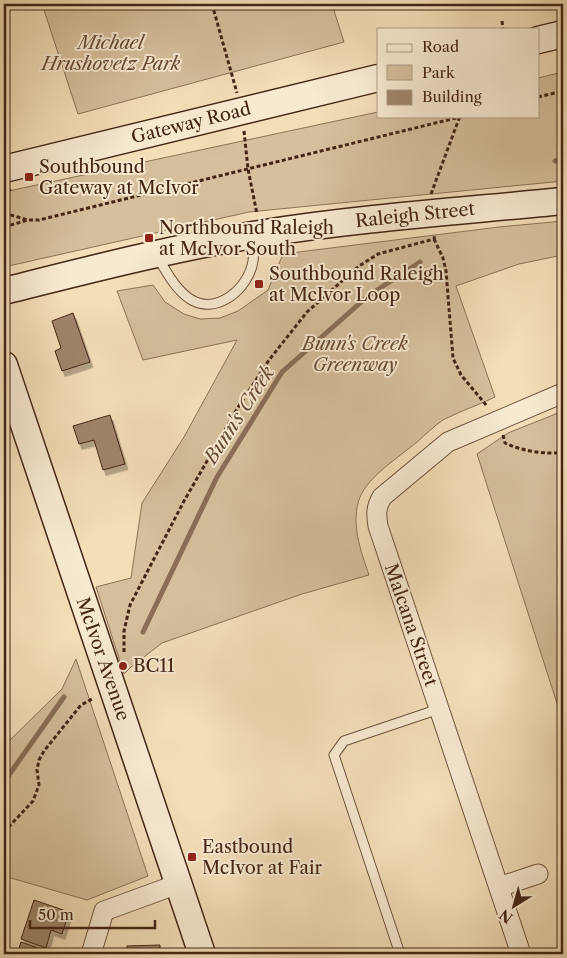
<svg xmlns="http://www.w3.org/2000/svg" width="567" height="958" font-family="'Libre Caslon Text',serif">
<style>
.green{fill:#d5bf9c;stroke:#8c7258}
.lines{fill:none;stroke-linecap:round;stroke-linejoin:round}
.stream{stroke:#8a6e56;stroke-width:5}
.building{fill:#9f856a;stroke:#442515;filter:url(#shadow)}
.lane-casing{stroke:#70533e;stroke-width:11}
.street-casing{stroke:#70533e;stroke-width:21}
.secondary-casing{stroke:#442515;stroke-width:29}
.path{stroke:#442515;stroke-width:3;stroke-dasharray:4 2.5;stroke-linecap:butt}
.lane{stroke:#f7ead1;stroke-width:9}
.street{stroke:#f7ead1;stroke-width:19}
.secondary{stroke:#f7ead1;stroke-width:26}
.poi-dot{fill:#8f2418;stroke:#f7ead1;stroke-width:2}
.labels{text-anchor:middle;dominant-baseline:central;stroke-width:4;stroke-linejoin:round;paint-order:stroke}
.park-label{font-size:18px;font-style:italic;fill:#684c37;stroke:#f7ead1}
.street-label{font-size:18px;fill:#442515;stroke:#f7ead1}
.poi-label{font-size:18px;fill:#442515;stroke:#f7ead1;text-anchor:start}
.water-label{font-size:19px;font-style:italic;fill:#674a35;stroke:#f7ead1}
</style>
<defs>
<filter id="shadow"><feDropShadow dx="3" dy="5.5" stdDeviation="0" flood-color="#0004"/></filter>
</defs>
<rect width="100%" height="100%" fill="#f3deb8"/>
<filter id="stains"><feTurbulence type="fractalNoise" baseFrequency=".004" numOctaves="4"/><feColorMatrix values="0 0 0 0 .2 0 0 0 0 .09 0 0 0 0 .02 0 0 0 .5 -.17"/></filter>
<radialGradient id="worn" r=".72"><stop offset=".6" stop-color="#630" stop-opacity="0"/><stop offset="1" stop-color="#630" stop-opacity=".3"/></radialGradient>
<!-- green -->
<g class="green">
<path d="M42,4H332L344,42L78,114Z"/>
<path d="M563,72V181L249,212L4,267V192L378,112V116H538V78Z"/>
<path d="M563,221V255L519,264L456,286L495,397C479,405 460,411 443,420C434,426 425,435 417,442C399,457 369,476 360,497C350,522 361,552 369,575L302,594L162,643L131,667L124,674L96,587L131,578L142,503L184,437L237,340L143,360L117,291L153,285L165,302L184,314L200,319L220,318L238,311L268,290L283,254L499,227Z"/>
<path d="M563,411V722L477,454L508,433Z"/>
<path d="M76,659L148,876L87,900L4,876V746L62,689Z"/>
</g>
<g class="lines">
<!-- stream -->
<g class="stream">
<path d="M555,161L563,157"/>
<path d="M143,632L217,477L282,372L368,296L420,262"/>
<path d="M4,782L64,697"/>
</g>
</g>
<!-- building -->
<g class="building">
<path d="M73,313L90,362L62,371L55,351L61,348L52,321Z"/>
<path d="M110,415L125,464L103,470L94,440L79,444L73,426Z"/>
<path d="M34,900L69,912L62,934L51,930L46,948L21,939Z"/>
<path d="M21,942L55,954H17Z"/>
<path d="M160,945V954H127V946Z"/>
</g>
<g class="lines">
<!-- lane casing -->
<g class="lane-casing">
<g id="lane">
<path d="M157,256C166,271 175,289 190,299C217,316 249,288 253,261C254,253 254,245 254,237"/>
<path d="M400,954L334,755L344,741L439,709"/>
</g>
</g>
<!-- street casing -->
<g class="street-casing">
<g id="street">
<path d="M499,887L538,874"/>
<path d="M91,954L104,911L178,884"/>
<path d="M521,954L378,526C376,514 376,507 382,497L448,442L563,393"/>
</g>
</g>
<!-- secondary casing -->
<g class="secondary-casing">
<g id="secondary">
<path d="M538,40L563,34"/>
<path d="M4,169L378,78"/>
<path d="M4,291C88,270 173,248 259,234C359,218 462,211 563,201"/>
<path d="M4,365L202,954"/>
</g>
</g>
<!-- path -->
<g class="path">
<path d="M212,4L237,93"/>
<path d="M502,21L503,29"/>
<path d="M538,97L563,91"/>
<path d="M244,131L248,169L257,214"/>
<path d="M431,194L460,116"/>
<path d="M4,197L11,188"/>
<path d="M4,213L28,220H39L460,117"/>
<path d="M4,227L28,220"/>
<path d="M434,239L443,258L446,271L453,358L461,375L487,406"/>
<path d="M503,435L505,443C522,451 545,455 563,452"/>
<path d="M124,652V631L130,605L184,501L237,409L269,360L307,312L359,266L378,254L434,239L435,234"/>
<path d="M4,832L33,801L39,785L37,770L39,760L44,751L81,705L94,698"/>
</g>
<!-- lane -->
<use href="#lane" class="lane"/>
<!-- street -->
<use href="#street" class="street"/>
<!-- secondary -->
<use href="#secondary" class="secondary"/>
</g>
<!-- markers -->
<g class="poi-dot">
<rect x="24" y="172" width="10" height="10" rx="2.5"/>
<rect x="144" y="233" width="10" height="10" rx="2.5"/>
<rect x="254" y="279" width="10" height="10" rx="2.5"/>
<circle cx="123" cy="666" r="5"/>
<rect x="187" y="852" width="10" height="10" rx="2.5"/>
</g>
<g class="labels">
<!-- park labels -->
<g class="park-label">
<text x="111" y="43">Michael<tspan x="111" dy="21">Hrushovetz Park</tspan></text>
<text x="355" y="344">Bunn's Creek<tspan x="355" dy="21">Greenway</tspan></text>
</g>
<!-- street labels -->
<g class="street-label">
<text transform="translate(191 123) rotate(-14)">Gateway Road</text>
<text transform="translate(415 215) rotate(-6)">Raleigh Street</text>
<text transform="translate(411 625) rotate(71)">Malcana Street</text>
<text transform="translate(103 659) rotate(71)">McIvor Avenue</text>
</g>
<!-- poi labels -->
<g class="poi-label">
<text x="39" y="167">Southbound<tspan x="39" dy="21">Gateway at McIvor</tspan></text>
<text x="159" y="228">Northbound Raleigh<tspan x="159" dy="21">at McIvor South</tspan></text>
<text x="269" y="274">Southbound Raleigh<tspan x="269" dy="21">at McIvor Loop</tspan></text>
<text x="133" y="666">BC11</text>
<text x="202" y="847">Eastbound<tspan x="202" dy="21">McIvor at Fair</tspan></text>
</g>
<!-- water labels -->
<g class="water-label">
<text transform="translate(239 415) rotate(-57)">Bunn's Creek</text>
</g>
</g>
<!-- margin -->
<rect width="567" height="958" fill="none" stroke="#f3deb8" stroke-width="20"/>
<rect x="5" y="5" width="557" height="948" fill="none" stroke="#442515" stroke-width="2.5"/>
<rect x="10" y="10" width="547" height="938" fill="none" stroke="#442515"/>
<!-- legend -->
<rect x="377" y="28" width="162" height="90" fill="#f7ead1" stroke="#af9b86"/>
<rect x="387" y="44" width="25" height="8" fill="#f7ead1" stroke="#af9b86"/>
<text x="422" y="52" font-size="15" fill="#442515">Road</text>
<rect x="387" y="65" width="25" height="15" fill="#d5bf9c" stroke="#af9b86"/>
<text x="422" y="78" font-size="15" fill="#442515">Park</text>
<rect x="387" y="90" width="25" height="15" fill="#9f856a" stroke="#af9b86"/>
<text x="422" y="102" font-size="15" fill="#442515">Building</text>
<!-- north arrow -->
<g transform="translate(514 906) rotate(217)" stroke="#f7ead1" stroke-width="4" paint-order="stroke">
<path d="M0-4L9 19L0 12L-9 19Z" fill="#442515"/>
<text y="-8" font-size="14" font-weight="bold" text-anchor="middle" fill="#442515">N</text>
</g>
<!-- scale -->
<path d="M30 920v8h125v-8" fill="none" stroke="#442515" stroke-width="2.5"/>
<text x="38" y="920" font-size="15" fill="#442515" stroke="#f7ead1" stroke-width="4" paint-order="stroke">50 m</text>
<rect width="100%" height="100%" filter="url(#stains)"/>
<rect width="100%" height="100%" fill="url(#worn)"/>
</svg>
